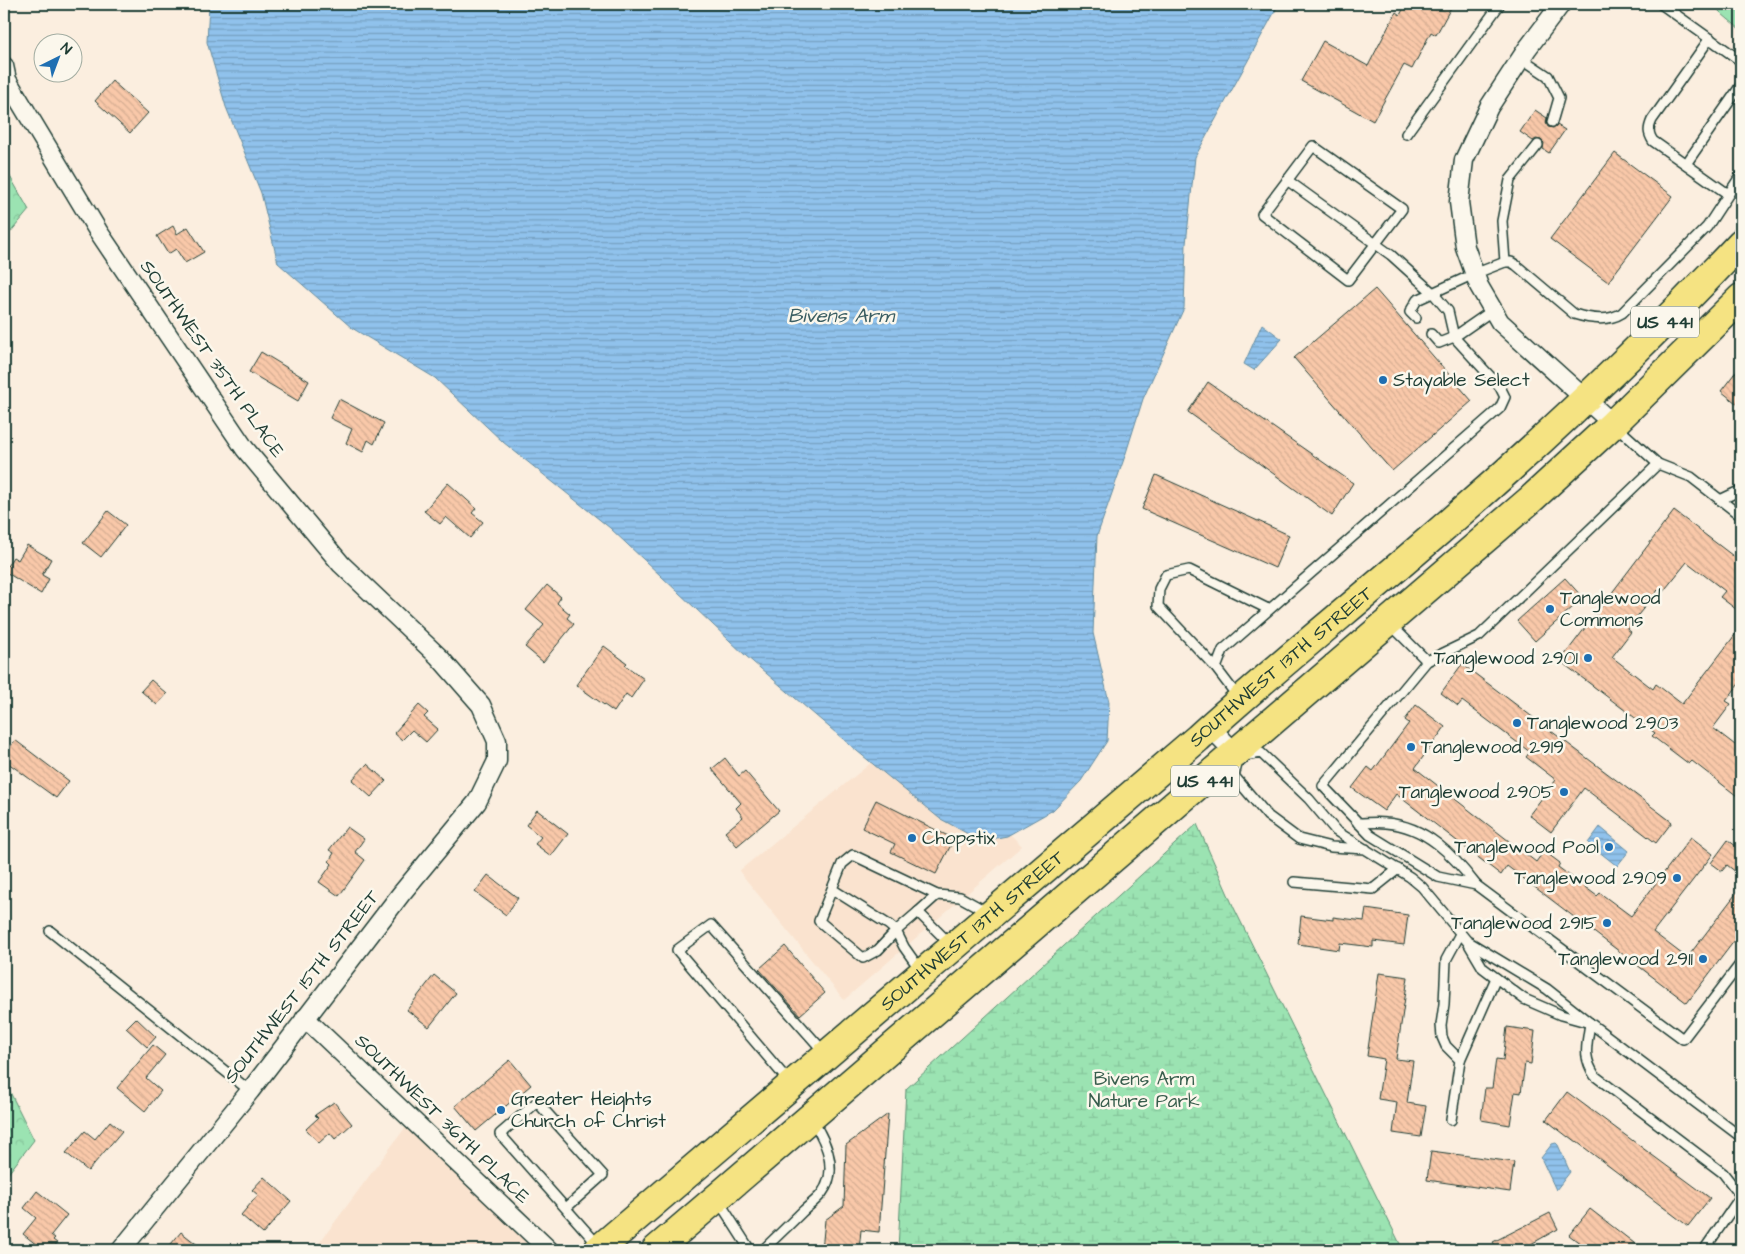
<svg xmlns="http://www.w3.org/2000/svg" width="1745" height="1254" font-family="'Architects Daughter',sans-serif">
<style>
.built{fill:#fae3cf}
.forest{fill:url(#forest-crowns);stroke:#5d9073}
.wetland{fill:url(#wetland-marsh);stroke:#5d9073}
.water{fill:url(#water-rules);stroke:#638da2}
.building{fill:url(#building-back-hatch);stroke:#1f3d34}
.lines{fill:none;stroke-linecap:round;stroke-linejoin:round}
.lane-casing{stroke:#1f3d34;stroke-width:12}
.street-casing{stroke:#1f3d34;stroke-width:21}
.primary-casing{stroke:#1f3d34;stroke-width:31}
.lane{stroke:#fbf7ec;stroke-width:9}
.street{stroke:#fbf7ec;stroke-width:18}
.primary{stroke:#f5e382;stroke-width:28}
.poi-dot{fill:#1f6fb2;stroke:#fbf7ec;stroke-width:2}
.labels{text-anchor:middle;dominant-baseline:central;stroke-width:5;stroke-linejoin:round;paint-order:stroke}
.shield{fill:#fbf7ec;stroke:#61756b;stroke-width:1}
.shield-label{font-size:18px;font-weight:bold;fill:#1f3d34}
.street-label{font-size:19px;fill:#1f3d34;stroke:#fbf7ec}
.poi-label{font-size:19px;fill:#1f3d34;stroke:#fbf7ec;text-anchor:start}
.park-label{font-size:19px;fill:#385e4d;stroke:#fbf7ec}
.water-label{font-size:20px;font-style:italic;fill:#3b5e62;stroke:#fbf7ec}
</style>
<defs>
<pattern id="forest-crowns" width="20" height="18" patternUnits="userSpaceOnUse" patternTransform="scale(1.25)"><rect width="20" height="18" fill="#9be3b2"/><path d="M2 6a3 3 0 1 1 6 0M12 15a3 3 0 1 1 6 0" fill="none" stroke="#85c49a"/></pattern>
<pattern id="wetland-marsh" width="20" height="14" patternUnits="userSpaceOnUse" patternTransform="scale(1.25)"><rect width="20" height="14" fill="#9be3b2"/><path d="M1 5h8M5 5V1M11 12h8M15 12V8" fill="none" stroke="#85c49a"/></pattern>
<pattern id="water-rules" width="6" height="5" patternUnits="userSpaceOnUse" patternTransform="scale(1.25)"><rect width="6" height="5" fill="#90c2ec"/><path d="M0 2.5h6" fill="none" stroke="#759fc0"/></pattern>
<pattern id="building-back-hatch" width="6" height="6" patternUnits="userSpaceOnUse" patternTransform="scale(1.25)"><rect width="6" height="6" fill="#f9c8a9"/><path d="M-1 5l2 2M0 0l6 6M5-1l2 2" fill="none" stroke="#d5ad92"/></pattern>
</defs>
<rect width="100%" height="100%" fill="#fbeedf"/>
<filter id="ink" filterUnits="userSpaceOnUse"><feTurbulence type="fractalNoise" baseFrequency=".02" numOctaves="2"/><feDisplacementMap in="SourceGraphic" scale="10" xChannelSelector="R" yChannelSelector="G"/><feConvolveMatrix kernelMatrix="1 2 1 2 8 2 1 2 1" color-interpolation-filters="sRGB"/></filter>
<g filter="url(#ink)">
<!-- built -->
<g class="built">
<path d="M894,744L1003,827L1022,846L844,1000L739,871Z"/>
<path d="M411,1120L537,1250H314Z"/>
</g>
<!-- forest -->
<g class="forest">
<path d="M1712,4H1741V30L1722,14Z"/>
<path d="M4,166L29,210L4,240Z"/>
<path d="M4,1084L7,1086L34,1140L4,1179Z"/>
</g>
<!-- wetland -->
<path class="wetland" d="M1197,824L1234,908L1403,1250H898L906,1089Z"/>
<!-- water -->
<g class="water">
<path d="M209,4H1279L1195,157L1186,244L1184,308L1143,399L1125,456L1097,536L1093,633L1109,702L1107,741L1081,781L1053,810L1007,836L981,841L939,818L857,751L746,656L610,528L503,442L435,378L352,328L278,263L261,193L226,107L207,42Z"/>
<path d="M1262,324L1282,339L1254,370L1244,364Z"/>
<path d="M1600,827L1629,851L1617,866L1588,843Z"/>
<path d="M1556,1143L1558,1145L1570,1172L1556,1190L1541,1158L1552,1144Z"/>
</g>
<!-- building -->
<g class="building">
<path d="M1406,4H1453L1436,35L1431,32L1412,69L1404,65L1373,121L1301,81L1323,41L1368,66L1396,12L1400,15Z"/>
<path d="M112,81L148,113L130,133L95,101Z"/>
<path d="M1535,110L1547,118L1546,123L1548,127L1553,128L1557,125L1565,130L1549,153L1543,149L1544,143L1541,140L1536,139L1533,141L1520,132Z"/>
<path d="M1615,153L1673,196L1608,282L1550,239Z"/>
<path d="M173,226L177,234L188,227L204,252L185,263L176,249L168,254L157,236Z"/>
<path d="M1375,289L1472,401L1392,471L1294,358Z"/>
<path d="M261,352L309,381L298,401L249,372Z"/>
<path d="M1741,365V407L1721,391Z"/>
<path d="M1208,382L1353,483L1332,516L1188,412Z"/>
<path d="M339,399L384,423L374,444L368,440L363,452L346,443L352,429L330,418Z"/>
<path d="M1156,475L1289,535L1275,568L1142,509Z"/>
<path d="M448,483L476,508L472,513L483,522L470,538L446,517L440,524L424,511Z"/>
<path d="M108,511L126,525L101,557L83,543Z"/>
<path d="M1674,511L1741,562V613L1720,597L1725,591L1687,562L1662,593L1658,590L1627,629L1631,632L1612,657L1653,689L1656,684L1682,704L1741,627V681L1726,701L1731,704L1713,728L1739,748L1736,752L1741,756V799L1692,761L1689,764L1652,736L1655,733L1560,661Z"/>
<path d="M27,545L51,559L42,575L49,579L41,594L4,571L13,557L18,560Z"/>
<path d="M1565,578L1583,598L1535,641L1517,621Z"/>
<path d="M547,585L561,597L557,603L570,614L567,618L574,624L543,662L525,647L544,625L526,610Z"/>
<path d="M604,646L627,663L625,665L644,679L631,698L626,694L614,712L576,685Z"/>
<path d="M1462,664L1672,822L1656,843L1584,788L1551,832L1529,815L1556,780L1526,757L1530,752L1462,701L1458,706L1441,693Z"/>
<path d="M151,680L167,694L157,705L141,691Z"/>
<path d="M419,705L428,713L424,717L438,729L426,742L412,730L402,740L394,733Z"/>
<path d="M1416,705L1445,727L1415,768L1536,862L1544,851L1560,863L1558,867L1597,896L1600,893L1631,916L1691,837L1713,854L1653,932L1687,958L1741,887V932L1687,1003L1507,866L1501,875L1396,794L1384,811L1352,788L1368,767L1373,771L1409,723L1405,720Z"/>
<path d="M15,740L69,781L56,798L4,760V756Z"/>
<path d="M725,758L739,776L745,771L779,811L737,846L725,832L743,817L736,808L741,803L712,769Z"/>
<path d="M367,764L386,781L371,797L352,780Z"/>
<path d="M876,800L954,839L936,874L891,852L895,844L862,828Z"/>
<path d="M537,810L568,834L551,856L535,844L541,837L526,825Z"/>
<path d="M347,827L364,839L355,852L365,860L339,896L319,882L332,864L329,861L334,853L329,850Z"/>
<path d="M1728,840L1741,850V876L1727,865L1722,871L1711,863Z"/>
<path d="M488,875L518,898L506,915L475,892Z"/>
<path d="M1366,909L1408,915L1404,945L1373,941V947L1340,943L1339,950L1298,944L1301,916L1333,920V917L1364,921Z"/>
<path d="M785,946L825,993L800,1015L759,969Z"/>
<path d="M1379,973L1408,977L1396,1059L1413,1061L1407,1103L1426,1106L1421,1137L1393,1133L1397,1102L1378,1099L1384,1059L1367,1056Z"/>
<path d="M434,975L456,993L429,1027L407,1010Z"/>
<path d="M136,1018L156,1037L147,1047L126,1028Z"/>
<path d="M1507,1027L1535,1031L1531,1064L1525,1063L1521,1093L1515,1092L1510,1125L1481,1120L1485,1088H1492L1496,1059L1503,1060Z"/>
<path d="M153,1045L165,1055L146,1078L161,1091L145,1111L117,1088Z"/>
<path d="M510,1060L531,1085L476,1131L455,1106Z"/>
<path d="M1567,1092L1710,1198L1688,1226L1569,1136L1568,1137L1546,1120Z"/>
<path d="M334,1102L352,1124L335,1139L330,1133L319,1143L306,1129L318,1118L315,1115Z"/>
<path d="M888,1114L879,1232L861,1230L859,1250H822L825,1220L844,1206L846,1145Z"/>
<path d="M110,1121L122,1131L88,1171L66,1153L85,1131L95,1139Z"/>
<path d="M1431,1151L1514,1162L1510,1192L1427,1180Z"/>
<path d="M264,1177L291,1201L263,1234L241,1215L258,1195L252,1190Z"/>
<path d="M37,1191L67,1215L51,1235L55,1238L53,1240L57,1243L52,1250H43L23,1234L36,1218L24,1208Z"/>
<path d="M1590,1209L1643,1250H1589L1569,1235Z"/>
<path d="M1550,1213L1558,1229L1531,1244L1534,1250H1498L1493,1242Z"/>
<path d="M181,1232L204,1250H166Z"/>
</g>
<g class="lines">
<!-- lane casing -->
<g class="lane-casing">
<g id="lane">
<path d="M1661,4L1741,61"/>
<path d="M1710,38L1652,120C1648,129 1648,133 1653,141L1728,194"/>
<path d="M1521,58L1548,76L1559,98L1552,122"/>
<path d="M1406,134L1500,4"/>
<path d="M1313,146L1402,209L1348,280L1262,214Z"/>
<path d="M1686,164L1741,85"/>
<path d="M1505,262L1502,221L1510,180L1538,145"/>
<path d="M1416,318L1410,312L1417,300L1474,274L1505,262H1511L1516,265L1574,314C1590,319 1608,322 1622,313L1707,227L1741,175"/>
<path d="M1431,334L1439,343L1454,337L1493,310"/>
<path d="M1616,426L1658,464"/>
<path d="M1720,500L1741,490"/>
<path d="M1741,516L1691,477L1658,464L1479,636L1427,661L1323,786L1370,835L1438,877L1476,885L1683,1039L1741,963"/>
<path d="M1390,624L1427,661"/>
<path d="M1216,668L1158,606L1159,589L1166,575L1189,570L1268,609"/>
<path d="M1238,697L1216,668L1223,650L1500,408L1505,397L1500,387L1454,337L1448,311L1433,293L1391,255L1287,180"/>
<path d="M1358,823C1367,823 1377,822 1386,823C1426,826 1453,855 1476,885"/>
<path d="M1366,849L1331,847L1299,839L1268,816L1234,776L1239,757L1261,753L1309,799L1336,831L1410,877L1422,887L1467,941L1483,968L1524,999L1561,1015L1590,1023"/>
<path d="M1294,882L1373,889L1398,869"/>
<path d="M832,889L889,925L896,931L878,950L863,958L819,921L842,864L853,855L937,895L960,897L989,913"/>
<path d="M918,912L937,895"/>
<path d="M50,931L250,1091"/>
<path d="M1469,942L1547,989L1590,1023L1741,1137"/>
<path d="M921,971L904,947L896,931L918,912L952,946"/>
<path d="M1590,1023C1587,1046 1582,1056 1595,1076L1723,1173L1741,1196"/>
<path d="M1460,1060L1496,978"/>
<path d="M790,1083L677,950L711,925L825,1053"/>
<path d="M1451,1120L1460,1060L1446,1046L1442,1037L1441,1025L1444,1004L1446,960L1460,934"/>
<path d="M718,1200L750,1250"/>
<path d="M566,1208L603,1175L537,1102L500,1134L599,1246"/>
<path d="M763,1250C776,1237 789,1225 802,1212C808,1206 817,1200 822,1193C839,1170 826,1141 812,1120"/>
<path d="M1704,1250L1741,1196"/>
</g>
</g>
<!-- street casing -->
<g class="street-casing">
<g id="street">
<path d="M1561,4L1527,49L1489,107L1464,160L1459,202L1465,247L1479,286L1500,322L1613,424"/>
<path d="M4,66L7,80L98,231L245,449L341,564L439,657L481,705L497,741V761L477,802L401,894L250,1091L121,1250"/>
<path d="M1210,727L1239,757"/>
<path d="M305,1018L549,1250"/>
</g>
</g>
<!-- primary casing -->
<g class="primary-casing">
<g id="primary">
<path id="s1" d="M598,1250L1198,738C1270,672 1347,611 1421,547C1533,451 1640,350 1741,243"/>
<path d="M656,1250L1529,501L1613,424L1741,298"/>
</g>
</g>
<!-- lane -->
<use href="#lane" class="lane"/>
<!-- street -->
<use href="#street" class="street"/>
<!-- primary -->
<use href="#primary" class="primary"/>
</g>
</g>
<!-- markers -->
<g class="poi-dot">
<circle cx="1383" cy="380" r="5"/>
<circle cx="1550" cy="609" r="5"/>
<circle cx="1588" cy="658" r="5"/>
<circle cx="1517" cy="723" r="5"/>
<circle cx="1411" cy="747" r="5"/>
<circle cx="1564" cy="792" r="5"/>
<circle cx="912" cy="838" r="5"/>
<circle cx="1609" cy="847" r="5"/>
<circle cx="1677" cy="878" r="5"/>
<circle cx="1607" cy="923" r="5"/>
<circle cx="1703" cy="959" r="5"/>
<circle cx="501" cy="1110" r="5"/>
</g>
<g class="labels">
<!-- shield labels -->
<g class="shield">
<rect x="1631" y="306.5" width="68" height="31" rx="4"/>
<rect x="1171" y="765.5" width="68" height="31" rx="4"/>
</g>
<g class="shield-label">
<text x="1665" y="322">US 441</text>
<text x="1205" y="781">US 441</text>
</g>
<!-- street labels -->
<g class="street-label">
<text transform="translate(212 359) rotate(55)">SOUTHWEST 35TH PLACE</text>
<text stroke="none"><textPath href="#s1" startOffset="898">SOUTHWEST 13TH STREET</textPath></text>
<text stroke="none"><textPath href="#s1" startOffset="492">SOUTHWEST 13TH STREET</textPath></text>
<text transform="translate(302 987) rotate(-52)">SOUTHWEST 15TH STREET</text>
<text transform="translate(442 1119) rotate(44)">SOUTHWEST 36TH PLACE</text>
</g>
<!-- poi labels -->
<g class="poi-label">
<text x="1393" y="380">Stayable Select</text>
<text x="1560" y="598">Tanglewood<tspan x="1560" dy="22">Commons</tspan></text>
<text x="1578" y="658" text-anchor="end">Tanglewood 2901</text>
<text x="1527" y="723">Tanglewood 2903</text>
<text x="1421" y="747">Tanglewood 2919</text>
<text x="1554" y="792" text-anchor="end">Tanglewood 2905</text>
<text x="922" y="838">Chopstix</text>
<text x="1599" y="847" text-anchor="end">Tanglewood Pool</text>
<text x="1667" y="878" text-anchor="end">Tanglewood 2909</text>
<text x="1597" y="923" text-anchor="end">Tanglewood 2915</text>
<text x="1693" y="959" text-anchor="end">Tanglewood 2911</text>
<text x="511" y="1099">Greater Heights<tspan x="511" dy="22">Church of Christ</tspan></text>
</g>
<!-- park labels -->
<g class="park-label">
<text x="1144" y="1079">Bivens Arm<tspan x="1144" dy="22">Nature Park</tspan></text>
</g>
<!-- water labels -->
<g class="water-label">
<text x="841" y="316">Bivens Arm</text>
</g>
</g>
<!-- margin -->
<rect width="1745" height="1254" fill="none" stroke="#fbf7ec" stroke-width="20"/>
<rect x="10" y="10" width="1725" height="1234" fill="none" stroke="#1f3d34" stroke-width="2" filter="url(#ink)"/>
<!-- north arrow -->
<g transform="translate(58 58) rotate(42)"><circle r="24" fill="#fbf7ec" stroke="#a3ada2"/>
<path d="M0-4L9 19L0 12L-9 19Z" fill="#1f6fb2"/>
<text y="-8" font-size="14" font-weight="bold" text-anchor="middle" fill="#1f3d34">N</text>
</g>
</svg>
